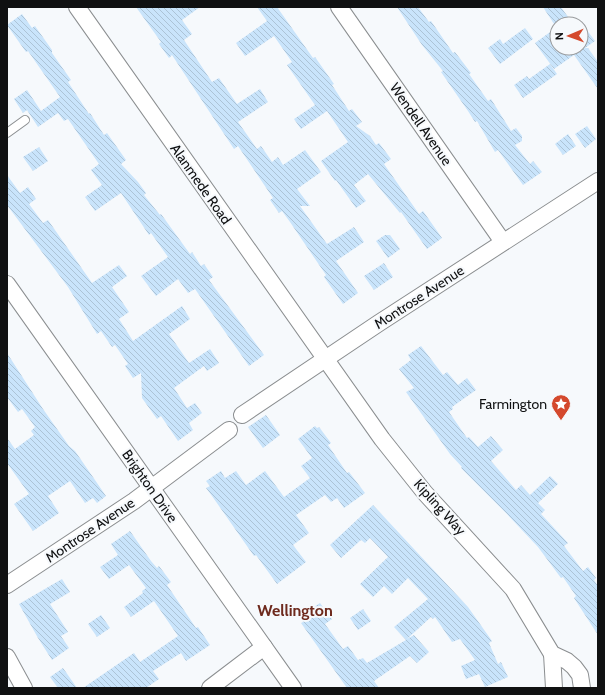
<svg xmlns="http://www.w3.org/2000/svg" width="605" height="695" font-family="Cabin,sans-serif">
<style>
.building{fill:url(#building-back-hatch)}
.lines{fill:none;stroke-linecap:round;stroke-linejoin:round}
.service-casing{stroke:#8b8e90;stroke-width:10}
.minor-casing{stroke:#8b8e90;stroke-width:18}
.service{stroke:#fff;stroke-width:8}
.minor{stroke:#fff;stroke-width:16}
.labels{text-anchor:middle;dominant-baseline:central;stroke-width:4;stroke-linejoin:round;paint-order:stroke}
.street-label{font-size:14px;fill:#101112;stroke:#f6f9fc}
.poi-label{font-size:14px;fill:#101112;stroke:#f6f9fc;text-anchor:end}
.quarter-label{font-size:16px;font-weight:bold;fill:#6e2a1d;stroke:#f6f9fc}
</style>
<defs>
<pattern id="building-back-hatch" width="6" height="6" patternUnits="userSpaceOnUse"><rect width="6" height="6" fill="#c9e4fb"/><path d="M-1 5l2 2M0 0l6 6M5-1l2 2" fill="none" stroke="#acc3d6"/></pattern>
</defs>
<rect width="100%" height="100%" fill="#f6f9fc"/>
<!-- building -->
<g class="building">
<path d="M136,7H200L182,20L192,34L184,40L212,82L219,78L237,104L260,89L268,102L238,122L257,149L261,146L272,162L278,157L283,165L305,150L321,172L297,189L310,206H300L327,244L354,227L364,242L336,261L358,293L343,304L324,277L326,275L290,222L282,211L279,213L270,200L273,198L238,146L234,149L172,55L169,58L159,44L161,42Z"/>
<path d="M257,7H277L313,58L315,57L334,84L332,85L349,111L352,109L362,122L356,126L370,136L376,145L379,143L391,159L384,164L419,214L423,211L442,238L427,249L401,212L400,213L368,174L354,185L366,201L356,208L336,180L335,181L321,161L348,142L327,111L301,129L294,119L315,105L287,65L292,62L274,36L245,56L236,43L267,21Z"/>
<path d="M397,7H418L429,22L431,21L453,53L455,52L471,73L469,74L488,101L491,99L511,131L516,128L522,136V141L515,145L530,164L533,161L542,172L523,185L498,150L495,152L477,121L475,122L468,111L441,72L443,71L422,45Z"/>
<path d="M543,7H561L573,24H554Z"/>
<path d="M22,14L32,28L35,26L52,50V53L71,80L68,82L89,114L90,113L104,135L107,133L126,160L121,164L138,182L146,193L144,195L160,215L161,214L190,254L192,252L201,266L204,264L213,277L209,280L264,355L249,366L195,289L188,293L178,279L156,296L141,276L168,257L151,233L149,235L121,193L95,211L85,197L102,185L91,170L99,164L68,119L64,121L58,113L38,127L27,110L23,113L14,99L27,90L41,111L60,97L28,51L26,52L7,25Z"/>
<path d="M581,22L595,41L585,48H588L598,62V89L574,55L554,69L535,43L557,27V48H581Z"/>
<path d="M525,28L533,39L500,64L488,48L500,39L503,44Z"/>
<path d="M550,64L557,74L523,98L514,85L527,76L529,79Z"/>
<path d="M587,126L596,139L585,148L575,134Z"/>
<path d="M568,134L576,146L563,155L555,144Z"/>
<path d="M39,147L48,161L33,171L23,157Z"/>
<path d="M7,175L20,193L28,187L36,199L29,204L43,223L48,220L92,283L119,265L127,276L112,287L129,312L119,319L133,341L182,306L190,319L169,334L189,363L210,349L219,363L207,371L204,366L174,388L187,408L195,403L202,413L189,423L193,430L178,441L161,416L157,419L142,398L141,373L133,378L125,366L128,364L115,345L112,347L101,331L97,334L68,287L7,205Z"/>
<path d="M385,235H390L400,249L388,258L376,241Z"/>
<path d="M384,263L393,277L374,290L364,276Z"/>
<path d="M421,346L443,375L447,372L458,385L467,378L476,390L452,407L453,409L449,412L467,438L469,437L478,447L491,436L503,450L491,461L516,490L521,485L530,495L550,476L558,484L538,503L545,510L541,514L568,543L564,546L583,571L588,567L596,578L594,580L598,586V635L574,598L576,596L563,577L561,578L538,547L506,513L461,468L462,467L450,454L406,392L414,388L399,369L411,360L408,355Z"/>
<path d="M7,353L43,409L69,446L75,451L106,496L97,503L93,498L85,503L70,481L48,496L59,513L33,531L14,504L29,494L7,463V438L15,449L34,435L31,431L35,427L22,409L18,412L7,397Z"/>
<path d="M266,415L280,435L263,448L248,427Z"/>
<path d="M315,426L317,428L319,427L331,443L328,445L347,473L349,472L365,493L344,508L337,498L331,502L325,495L296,515L309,533L293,545L306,562L277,584L256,555L254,556L212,496L206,488L210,486L206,481L221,471L225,478L236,471L246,485L265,471L284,497L310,478L301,466L312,458L298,439Z"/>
<path d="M373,505L468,607L492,641L489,643L498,664L501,662L508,677L485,687L479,674L466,679L461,666L475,660L460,639L452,642L435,617L433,619L431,617L407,639L414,635L429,652L417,663L410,656L374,681L379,688H347L301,623L303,622L300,616L320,603L332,619L325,624L343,649L348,646L358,660L363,658L367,663L406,640L394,627L428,599L408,578L392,594L384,586L373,597L360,584L388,557L370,538L365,543L361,540L341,558L330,545Z"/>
<path d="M130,531L151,561L157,568L159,566L171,582L167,585L196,628L198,627L210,645L186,661L181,653L153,671L159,679L146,688H83L134,653L140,662L178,636L154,601L131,617L124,607L143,593L142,591L146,588L129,565L109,579L100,567L118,555L111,544Z"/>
<path d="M62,579L70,592L50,604L68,632L61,636L69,648L52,660L38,638L19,604Z"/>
<path d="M363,609L371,621L358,630L350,618Z"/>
<path d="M101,615L110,628L97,637L88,624Z"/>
<path d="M63,668L77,688H58L50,677Z"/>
</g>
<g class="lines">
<!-- service casing -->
<g class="service-casing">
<path id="service" d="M7,133L25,120"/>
</g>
<!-- minor casing -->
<g class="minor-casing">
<g id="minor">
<path d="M77,7L382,439L425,493L513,589L552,654L567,661L574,667L580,675L582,688"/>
<path d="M339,7L503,242"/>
<path d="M7,284L293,688"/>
<path d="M242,415L379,323L598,181"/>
<path d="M7,585L134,501L229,430"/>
<path d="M552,654L554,688"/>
<path d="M7,657L24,688"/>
<path d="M210,688L264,647"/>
</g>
</g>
<!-- service -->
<use href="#service" class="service"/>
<!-- minor -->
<use href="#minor" class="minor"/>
</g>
<!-- icons -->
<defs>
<g id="sight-pin" transform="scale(1)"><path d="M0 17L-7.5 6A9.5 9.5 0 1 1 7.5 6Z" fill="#d4492d" stroke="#f6f9fc"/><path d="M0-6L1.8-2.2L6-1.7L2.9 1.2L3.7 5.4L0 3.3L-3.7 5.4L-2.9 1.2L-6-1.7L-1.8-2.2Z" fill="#fff"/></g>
</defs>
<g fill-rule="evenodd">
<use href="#sight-pin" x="561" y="404"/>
</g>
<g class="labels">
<!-- street labels -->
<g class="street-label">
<text transform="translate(421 124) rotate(55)">Wendell Avenue</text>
<text transform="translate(201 184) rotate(55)">Alanmede Road</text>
<text transform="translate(419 297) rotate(-33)">Montrose Avenue</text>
<text transform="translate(150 486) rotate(55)">Brighton Drive</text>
<text transform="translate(440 507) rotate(48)">Kipling Way</text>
<text transform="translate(90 530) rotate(-34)">Montrose Avenue</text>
</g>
<!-- poi labels -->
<g class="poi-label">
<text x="547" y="404">Farmington</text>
</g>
<!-- quarter labels -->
<g class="quarter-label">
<text x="295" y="610">Wellington</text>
</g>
</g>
<!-- border -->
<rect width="605" height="695" fill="none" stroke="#101112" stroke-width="16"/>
<!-- north arrow -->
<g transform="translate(569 36) rotate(268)"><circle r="19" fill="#f6f9fc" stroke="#9a9c9e"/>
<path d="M0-3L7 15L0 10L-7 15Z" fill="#d4492d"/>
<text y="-6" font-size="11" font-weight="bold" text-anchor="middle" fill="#101112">N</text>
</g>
</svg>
